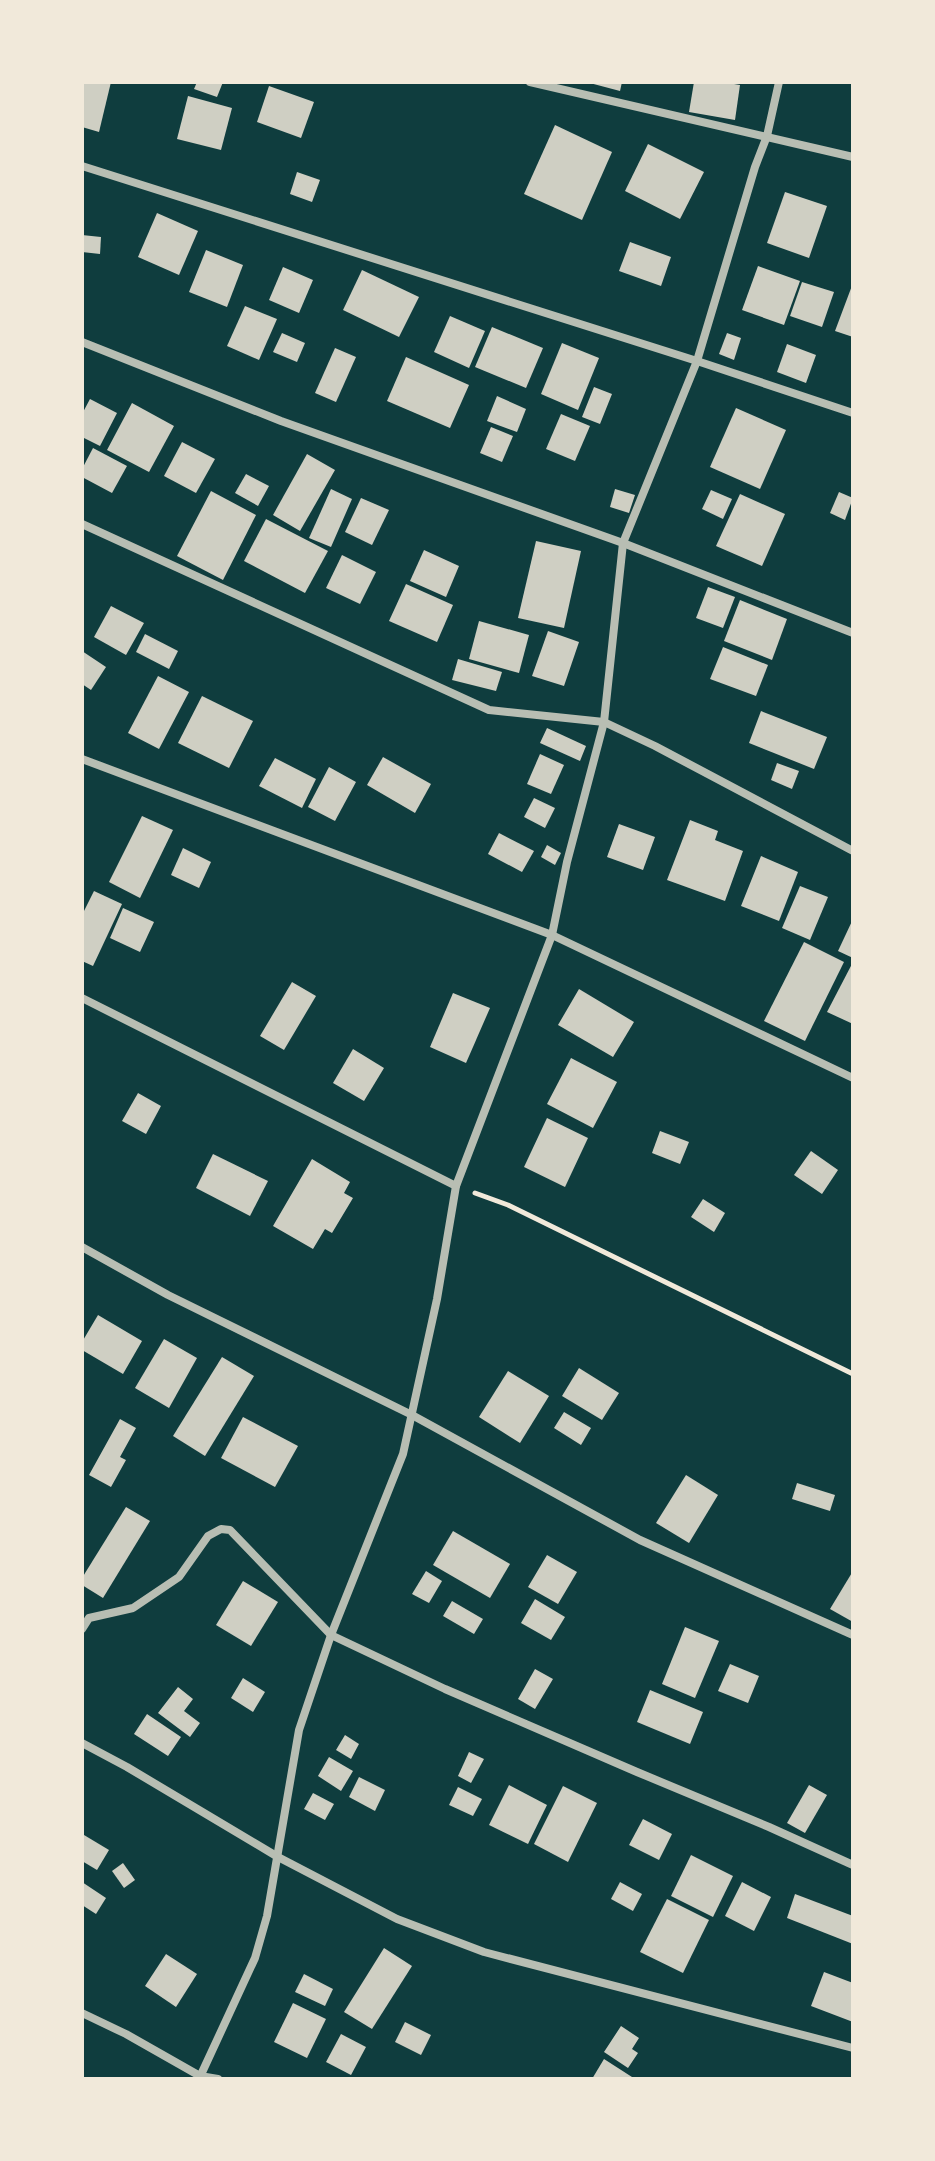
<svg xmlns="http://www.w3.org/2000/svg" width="935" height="2161" font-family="Jost,sans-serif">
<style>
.building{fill:#cfcfc3}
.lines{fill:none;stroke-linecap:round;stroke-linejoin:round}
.path{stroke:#f1e9da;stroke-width:5}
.minor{stroke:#b8beb3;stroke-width:8}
</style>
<rect width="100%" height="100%" fill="#0f3d3e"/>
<!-- building -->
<g class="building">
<path d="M82,82H111L99,132L82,127Z"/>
<path d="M197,82H223L217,97L194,89Z"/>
<path d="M586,82H622L620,91Z"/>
<path d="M694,82H722L740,85L735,120L689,112Z"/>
<path d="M269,86L314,102L301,138L257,122Z"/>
<path d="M188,96L232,108L221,150L177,139Z"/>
<path d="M555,125L612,152L582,220L524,194Z"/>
<path d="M648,144L704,172L680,219L625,191Z"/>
<path d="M297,172L320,180L312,202L290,194Z"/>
<path d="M785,192L827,206L809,258L767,243Z"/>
<path d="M157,213L198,231L179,275L138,257Z"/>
<path d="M82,235L101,237L100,254L82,252Z"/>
<path d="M630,242L671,257L661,286L619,271Z"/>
<path d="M206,250L243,265L227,307L189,292Z"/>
<path d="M758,266L800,281L784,325L742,310Z"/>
<path d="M283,267L313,280L299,313L269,300Z"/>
<path d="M362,270L419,297L399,337L343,310Z"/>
<path d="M802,282L834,292L822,327L790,316Z"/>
<path d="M853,283V337L835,331Z"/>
<path d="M245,306L277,319L259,360L227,346Z"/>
<path d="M450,316L485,331L469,368L434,352Z"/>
<path d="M492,327L543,348L526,388L475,367Z"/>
<path d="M282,333L305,343L297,362L273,352Z"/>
<path d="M727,333L741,338L734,360L719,354Z"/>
<path d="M562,343L599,358L578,410L541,394Z"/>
<path d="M787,344L816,355L806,383L777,372Z"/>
<path d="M335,348L356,357L336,402L315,393Z"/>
<path d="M406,357L469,385L450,428L387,401Z"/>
<path d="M594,387L612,394L600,424L582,417Z"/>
<path d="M497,396L526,409L517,432L487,421Z"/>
<path d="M90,399L117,413L100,446L82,437V414Z"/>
<path d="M132,403L174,426L149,472L107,450Z"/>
<path d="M736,408L786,430L760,489L710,467Z"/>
<path d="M561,414L590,426L575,461L546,449Z"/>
<path d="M491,427L513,436L502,462L480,453Z"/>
<path d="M182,442L215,459L196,493L164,476Z"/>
<path d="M93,448L127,466L112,493L82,477V469Z"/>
<path d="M307,454L335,470L300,531L273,515Z"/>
<path d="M246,474L269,486L258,506L235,493Z"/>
<path d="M331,489L352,499L331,547L309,538Z"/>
<path d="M615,489L635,495L629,513L610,507Z"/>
<path d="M711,490L732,499L723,519L702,509Z"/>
<path d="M211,491L256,515L223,580L177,556Z"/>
<path d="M839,492L853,498L845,520L830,513Z"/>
<path d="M740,494L785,514L762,566L716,546Z"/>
<path d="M361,498L389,510L372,545L345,532Z"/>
<path d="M266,519L328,551L305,593L244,561Z"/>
<path d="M536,541L581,551L564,628L518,618Z"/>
<path d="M424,550L459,566L446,597L410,581Z"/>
<path d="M342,555L376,572L360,604L326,588Z"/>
<path d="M406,584L453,605L437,642L389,621Z"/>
<path d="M708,587L735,597L723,628L696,618Z"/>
<path d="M740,600L787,619L772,660L724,641Z"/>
<path d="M111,606L144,623L126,655L94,637Z"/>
<path d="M479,621L529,635L519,673L469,659Z"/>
<path d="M548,631L579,642L564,686L532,676Z"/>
<path d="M145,634L178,651L169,669L136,652Z"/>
<path d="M723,647L768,665L756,696L710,679Z"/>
<path d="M82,651L106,667L91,690L82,684Z"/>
<path d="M458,659L502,672L496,691L452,680Z"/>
<path d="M158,676L189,692L159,749L128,733Z"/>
<path d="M202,696L253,721L229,768L178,743Z"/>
<path d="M761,711L827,737L814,769L749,743Z"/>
<path d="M547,728L586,746L580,761L540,743Z"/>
<path d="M540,754L564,765L551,794L527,784Z"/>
<path d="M383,757L431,784L415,813L367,785Z"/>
<path d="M275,758L316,779L302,808L259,786Z"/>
<path d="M777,763L799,771L792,789L771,780Z"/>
<path d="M329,767L356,782L335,821L308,807Z"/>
<path d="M534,798L555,808L545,828L524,817Z"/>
<path d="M142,816L173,830L140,898L109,882Z"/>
<path d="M690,820L718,831L715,840L743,851L725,901L667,880Z"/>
<path d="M619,824L655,837L643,870L607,857Z"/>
<path d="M499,833L534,851L522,872L488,854Z"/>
<path d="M547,845L561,853L555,865L541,857Z"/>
<path d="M183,848L211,862L199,888L171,875Z"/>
<path d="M761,856L798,872L779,921L741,906Z"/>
<path d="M800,886L828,897L810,940L782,928Z"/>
<path d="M94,891L122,904L93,966L82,961V915Z"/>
<path d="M123,908L154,922L140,952L110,938Z"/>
<path d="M853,919V958L838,951Z"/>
<path d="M804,942L844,962L805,1041L764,1021Z"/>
<path d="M853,962V1024L827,1012Z"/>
<path d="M292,982L316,996L284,1050L260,1036Z"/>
<path d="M579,989L634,1022L613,1057L558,1025Z"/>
<path d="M453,993L490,1008L466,1063L430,1047Z"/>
<path d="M353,1049L384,1068L364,1101L333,1083Z"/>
<path d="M571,1058L617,1082L593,1128L547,1104Z"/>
<path d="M138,1093L161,1106L146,1134L122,1121Z"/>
<path d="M547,1118L588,1138L565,1187L524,1167Z"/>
<path d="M660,1131L689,1142L680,1164L652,1153Z"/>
<path d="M811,1151L838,1170L822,1194L794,1175Z"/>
<path d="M213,1154L268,1181L250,1216L196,1188Z"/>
<path d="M312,1159L350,1182L344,1193L353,1198L332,1233L325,1229L313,1249L273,1226Z"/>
<path d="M703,1199L725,1213L714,1232L691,1217Z"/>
<path d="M98,1315L142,1341L123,1374L82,1350V1342Z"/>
<path d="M164,1339L197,1358L169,1408L135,1388Z"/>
<path d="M222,1357L254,1376L205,1456L173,1436Z"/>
<path d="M579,1368L619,1393L602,1420L562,1396Z"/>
<path d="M508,1371L549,1396L520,1443L479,1417Z"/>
<path d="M564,1412L591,1428L581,1445L554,1428Z"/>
<path d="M243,1417L298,1446L275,1487L221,1458Z"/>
<path d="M120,1419L136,1428L120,1457L126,1460L111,1487L89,1475Z"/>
<path d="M686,1475L718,1495L689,1543L656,1523Z"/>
<path d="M797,1483L835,1495L830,1511L792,1499Z"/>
<path d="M126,1507L150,1521L103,1598L82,1585V1578Z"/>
<path d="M453,1531L510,1564L490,1598L433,1565Z"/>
<path d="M547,1555L577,1572L558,1604L528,1587Z"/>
<path d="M426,1571L442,1581L429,1603L412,1594Z"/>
<path d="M853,1571V1622L830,1609Z"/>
<path d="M243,1581L278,1602L251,1646L216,1625Z"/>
<path d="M535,1599L565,1617L551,1640L521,1623Z"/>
<path d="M452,1601L483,1619L474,1634L443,1616Z"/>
<path d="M685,1627L719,1641L695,1698L662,1684Z"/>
<path d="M730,1664L759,1676L748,1703L718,1691Z"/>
<path d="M535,1669L553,1679L535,1709L518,1699Z"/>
<path d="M243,1678L265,1692L253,1712L231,1698Z"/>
<path d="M178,1687L193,1699L184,1711L200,1723L190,1737L158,1713Z"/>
<path d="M650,1690L703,1712L690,1744L637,1722Z"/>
<path d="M147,1714L181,1737L168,1756L134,1734Z"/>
<path d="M345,1735L359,1744L351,1759L336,1750Z"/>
<path d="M469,1752L484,1759L471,1783L458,1776Z"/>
<path d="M329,1757L353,1771L341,1791L318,1776Z"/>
<path d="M359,1777L385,1790L375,1811L349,1797Z"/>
<path d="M509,1785L547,1805L528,1844L489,1825Z"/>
<path d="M809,1785L827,1795L805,1833L787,1823Z"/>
<path d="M563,1786L597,1803L568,1862L534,1844Z"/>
<path d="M458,1787L482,1799L473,1816L449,1805Z"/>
<path d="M313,1793L334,1804L325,1820L304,1809Z"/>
<path d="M643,1819L672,1834L659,1860L629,1845Z"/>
<path d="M84,1835L109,1850L97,1870L82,1861V1838Z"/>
<path d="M691,1855L733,1876L713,1917L671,1896Z"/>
<path d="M123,1863L135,1880L124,1888L112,1871Z"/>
<path d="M82,1882L106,1898L96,1914L82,1905Z"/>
<path d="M620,1882L642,1894L633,1911L611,1899Z"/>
<path d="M742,1882L771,1897L754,1931L725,1916Z"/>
<path d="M795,1894L853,1916V1944L787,1918Z"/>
<path d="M667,1899L709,1920L683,1973L640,1952Z"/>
<path d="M384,1948L412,1966L372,2029L344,2012Z"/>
<path d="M166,1954L197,1974L176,2007L145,1986Z"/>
<path d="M824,1972L853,1983V2022L811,2006Z"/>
<path d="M304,1974L333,1989L325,2006L295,1992Z"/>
<path d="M293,2003L326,2019L307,2058L274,2042Z"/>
<path d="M405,2022L431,2035L421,2055L395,2042Z"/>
<path d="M621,2026L639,2038L632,2049L638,2053L628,2068L604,2052Z"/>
<path d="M341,2034L366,2047L351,2075L326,2062Z"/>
<path d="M604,2059L632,2077L630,2079H592Z"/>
</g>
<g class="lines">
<!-- path -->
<path class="path" d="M475,1193L508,1205L853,1374"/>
<!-- minor -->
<g class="minor">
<path d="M530,82L853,157"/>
<path d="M82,166L697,361L853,413"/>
<path d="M82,342L281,421L623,543L853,633"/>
<path d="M82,524L489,710L604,722L655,746L853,851"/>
<path d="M82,759L552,935L853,1078"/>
<path d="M82,998L456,1186"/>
<path d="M82,1247L168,1295L412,1415L640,1540L853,1635"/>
<path d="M82,1629L89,1618L133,1608L179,1577L208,1536L221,1529L230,1530L331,1635L445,1689L637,1772L769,1827L853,1865"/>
<path d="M82,1743L127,1767L278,1857L397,1919L484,1952L853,2048"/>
<path d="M82,2013L126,2034L200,2076L218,2079"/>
<path d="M199,2079L255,1958L267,1916L299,1730L331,1635L403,1454L437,1299L456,1186L552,935L567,862L604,722L623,543L697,361L755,167L767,136L779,82"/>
</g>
</g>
<!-- border -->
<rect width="935" height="2161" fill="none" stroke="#f1e9da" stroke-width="168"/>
</svg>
